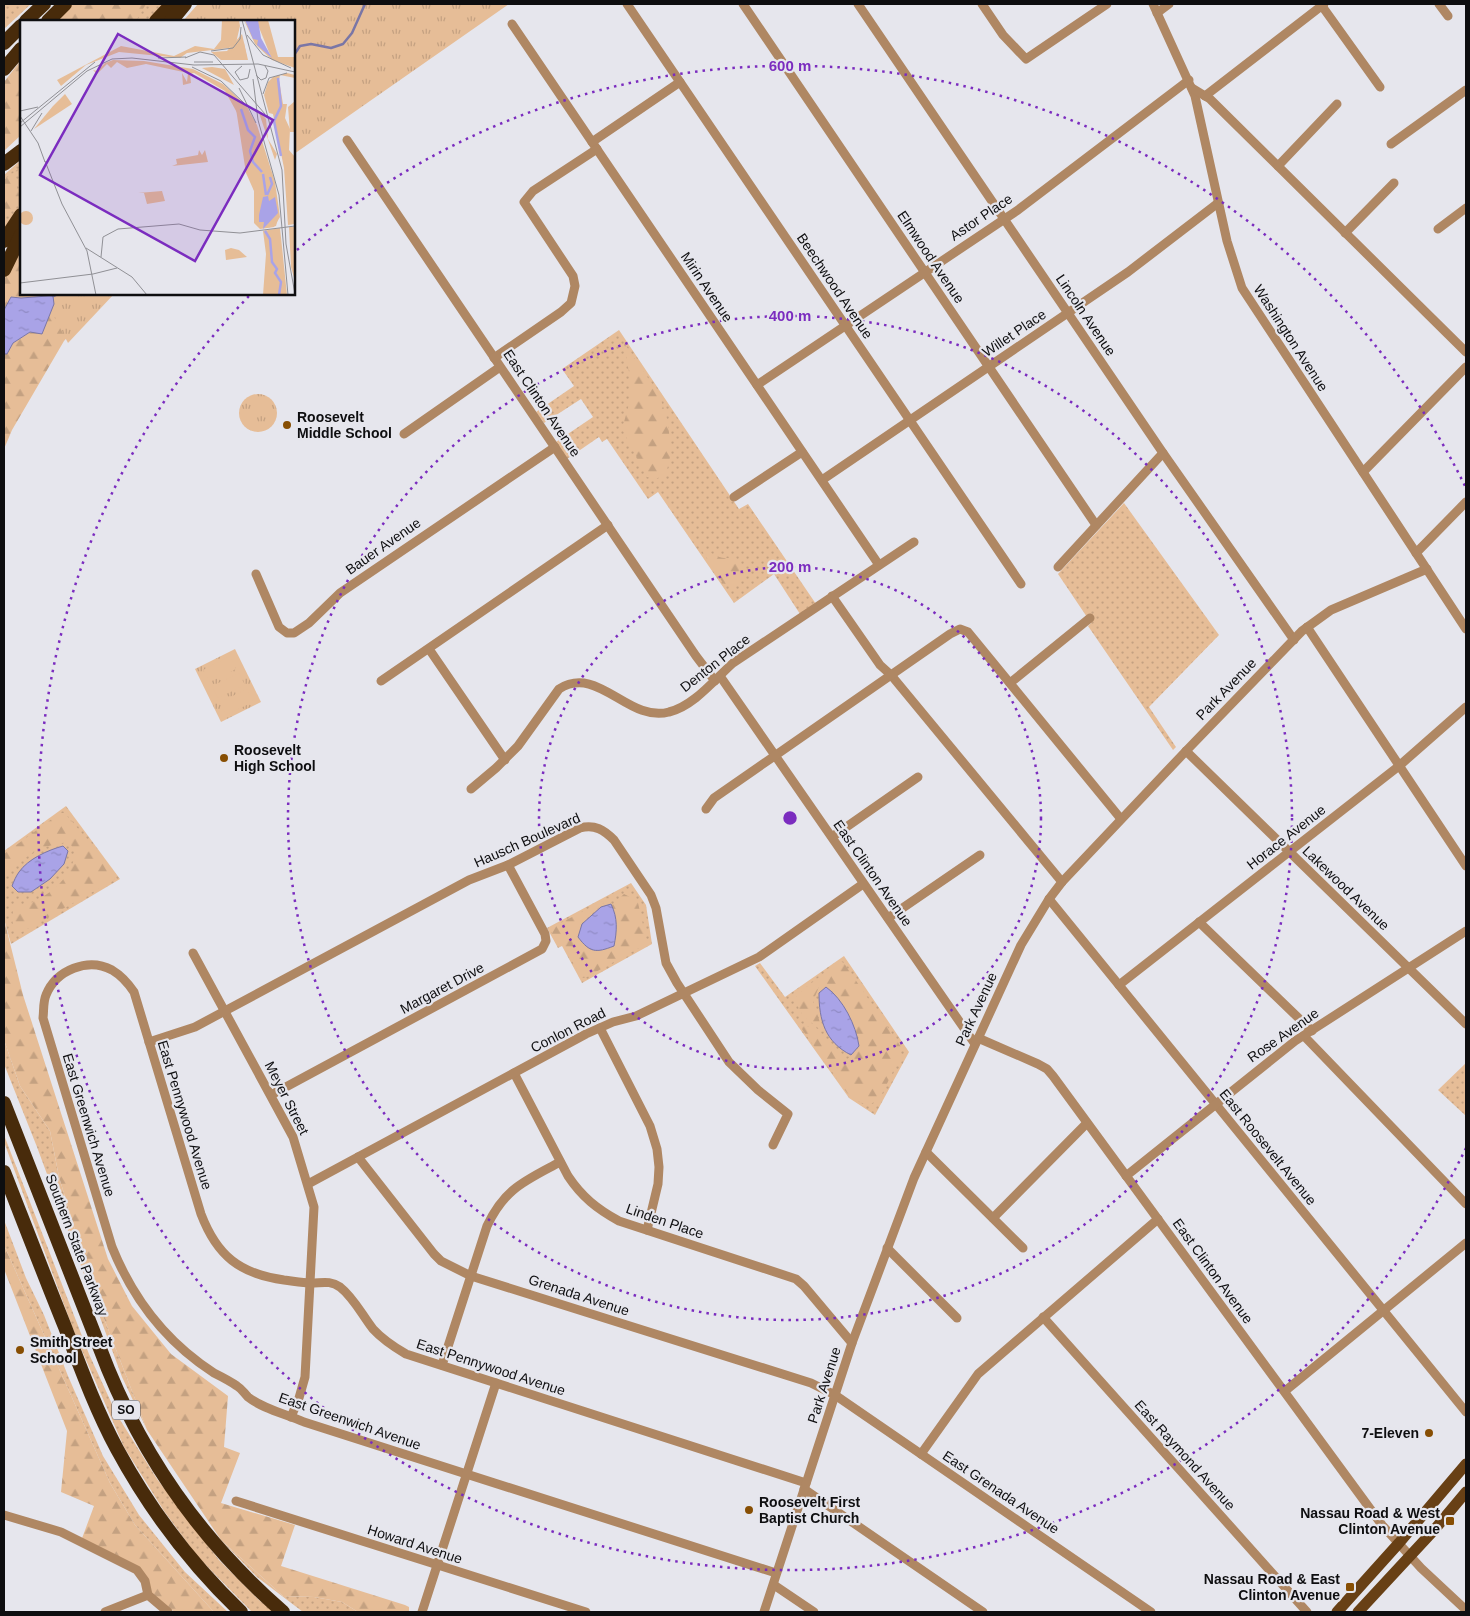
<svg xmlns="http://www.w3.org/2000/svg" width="1470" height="1616" font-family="Helvetica,sans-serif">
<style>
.grass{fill:url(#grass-dots)}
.forest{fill:url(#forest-firs)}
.park{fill:url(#park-tufts)}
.pitch{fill:#e6bd97}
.water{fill:url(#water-ripples);stroke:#7a76a6}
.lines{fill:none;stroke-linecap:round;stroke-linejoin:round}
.stream{stroke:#7a76a6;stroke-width:2.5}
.minor{stroke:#af8763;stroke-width:9}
.major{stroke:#684015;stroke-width:11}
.highway{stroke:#482b0b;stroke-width:14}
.ring{fill:none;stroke:#7b2cbf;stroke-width:2.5;stroke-dasharray:2.5 5}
.poi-dot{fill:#874e03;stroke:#e6e6ed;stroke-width:2}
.labels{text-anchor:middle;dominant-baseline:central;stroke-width:4.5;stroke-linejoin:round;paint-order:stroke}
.shield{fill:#e6e6ed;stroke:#4f4f52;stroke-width:1}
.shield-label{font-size:12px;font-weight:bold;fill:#0e0e10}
.street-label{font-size:14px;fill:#0e0e10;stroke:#e6e6ed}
.poi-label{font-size:14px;font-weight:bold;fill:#0e0e10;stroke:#e6e6ed;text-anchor:start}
.inset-river{fill:none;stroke:#a9a3e7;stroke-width:2.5}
.inset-road{fill:none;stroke:#909095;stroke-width:1}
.view{fill:#7b2cbf;fill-opacity:0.15;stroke:#7b2cbf;stroke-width:2.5}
.inset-edge{fill:none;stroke:#0e0e10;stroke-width:2.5}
.centre{fill:#7b2cbf;stroke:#e6e6ed;stroke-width:2.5}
.ring-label{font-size:15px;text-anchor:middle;font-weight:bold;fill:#7b2cbf;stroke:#e6e6ed;stroke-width:4.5;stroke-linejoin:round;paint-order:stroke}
</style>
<defs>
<pattern id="grass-dots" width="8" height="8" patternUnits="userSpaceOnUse" patternTransform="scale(1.25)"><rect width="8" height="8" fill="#e6bd97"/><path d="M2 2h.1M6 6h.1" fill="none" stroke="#c4a181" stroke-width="1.8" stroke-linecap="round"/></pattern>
<pattern id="forest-firs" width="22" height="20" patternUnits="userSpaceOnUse" patternTransform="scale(1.25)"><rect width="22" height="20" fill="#e6bd97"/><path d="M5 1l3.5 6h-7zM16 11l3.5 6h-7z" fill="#c4a181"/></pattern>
<pattern id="park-tufts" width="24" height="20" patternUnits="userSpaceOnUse" patternTransform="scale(1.25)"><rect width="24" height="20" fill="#e6bd97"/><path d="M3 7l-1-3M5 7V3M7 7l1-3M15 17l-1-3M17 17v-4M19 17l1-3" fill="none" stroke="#c4a181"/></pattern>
<pattern id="water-ripples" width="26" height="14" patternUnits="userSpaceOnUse" patternTransform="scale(1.25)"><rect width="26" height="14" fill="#a9a3e7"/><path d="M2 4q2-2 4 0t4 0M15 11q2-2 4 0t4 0" fill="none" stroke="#908bc5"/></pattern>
</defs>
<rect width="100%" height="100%" fill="#e6e6ed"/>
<!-- grass -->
<g class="grass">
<path d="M6,4H31L4,29V6Z"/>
<path d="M70,4H165L149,21H53Z"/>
<path d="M21,160V209L4,235V175Z"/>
<path d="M619,330L739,509L748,504L816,604L800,614L774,574L734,603L658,492L648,499L607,439L602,442L599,437L567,459L556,442L593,417L581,399L544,423L536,412L574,386L562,369Z"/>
<path d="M1124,503L1219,635L1149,707L1176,747L1173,750L1088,626L1091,623L1058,574Z"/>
<path d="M66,806L120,879L11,944L4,919V851Z"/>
<path d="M631,883L646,905L652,944L582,983L562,946L558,948L547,928Z"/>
<path d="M844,956L909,1052L875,1115L849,1098L755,966L760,963L785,997Z"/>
<path d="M4,1040L20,1086L50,1131L59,1177L95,1295L147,1430L122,1377L37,1147L4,1064Z"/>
<path d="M1466,1063V1116L1438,1090Z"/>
<path d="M4,1135L89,1354L117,1415L157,1479L219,1560L259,1600L274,1612H252L197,1556L164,1511L124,1447L76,1337L4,1142Z"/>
<path d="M4,1220L26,1278L44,1315L68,1376L103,1456L139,1515L185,1572L228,1612H214L135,1525L110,1483L4,1245Z"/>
<path d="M221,1540L283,1596L314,1597L342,1602L358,1612H303L257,1577Z"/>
</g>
<!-- forest -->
<g class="forest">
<path d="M79,4H146L136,21H61Z"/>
<path d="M21,60V135L4,151V82Z"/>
<path d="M18,169L15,180L20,198L4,219V180Z"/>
<path d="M21,243V294H107L64,341L12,430L4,449V354H7L13,343L30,332L48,296L21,298L11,297L4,310V279Z"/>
<path d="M624,343L659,394L668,422L671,453L666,474L656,479L647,477L622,429L630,401V378Z"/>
<path d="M695,540C708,550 717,562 734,557L740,561C744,572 742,577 735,586H725Z"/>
<path d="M60,813H64L70,819L116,874L114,880L20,933C10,927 12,916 14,906C21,904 31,904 37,900C58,889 70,875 76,853L69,842C40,845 25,856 4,876V854Z"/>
<path d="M624,894L630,897L638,903L647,942L639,948L585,978H582L563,946L555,940L551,931L553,927L610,897L580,925L585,938L608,909Z"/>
<path d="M4,919L23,995L108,1259L132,1306L171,1354L228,1396L224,1447L240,1453L221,1503L295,1525L281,1566L405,1605L409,1607V1612H358L342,1602L314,1597L283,1596L221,1540L147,1430L95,1295L59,1177L50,1131L20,1086L4,1040Z"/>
<path d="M840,961L844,963L901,1047V1055L879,1100L868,1105L859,1102L847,1093L799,1025L801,1023C819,1031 833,1045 847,1059L856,1054L860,1040L834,996L832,990L819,987L813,1001L823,1032L803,1016L794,999L805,988Z"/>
<path d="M4,1245L110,1483L135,1525L214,1612H175L148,1595L137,1570L81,1541L94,1506L61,1492L67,1431L4,1269Z"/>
</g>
<!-- park -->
<g class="park">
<path d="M198,4H509L294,154V21H183Z"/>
<path d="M42,294H114L68,343Z"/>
<circle cx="258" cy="413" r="19"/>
<path d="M235,649L261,702L221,722L195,669Z"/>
</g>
<!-- pitch -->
<g class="pitch">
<path d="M230,656L236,669L210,682L203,670Z"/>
<path d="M239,673L245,685L218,698L212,686Z"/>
<path d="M247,689L253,702L226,715L220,702Z"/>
</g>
<!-- water -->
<g class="water">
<path d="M48,296H53L54,304L42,334L30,332L13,343L7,354H4V310L11,297L21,298Z"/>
<path d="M63,846L68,851L64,864L50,879L31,892H18L12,886C14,881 16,876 19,872C28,859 48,850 63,846Z"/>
<path d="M611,904C618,918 617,931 614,946C596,953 590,953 578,937L582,924L601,907Z"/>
<path d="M826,987C843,999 856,1025 859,1046L851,1055C825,1042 819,1020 819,993Z"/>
</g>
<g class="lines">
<!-- stream -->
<g class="stream">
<path d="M294,55L300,46L311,44L331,48L343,44L352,33L365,4"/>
<path d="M53,296L58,294"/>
</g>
<!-- minor -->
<g class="minor">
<path d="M627,4L1021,584"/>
<path d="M743,4L1096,525"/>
<path d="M858,4L1163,453L1294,640"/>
<path d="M982,4L1003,35L1026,59L1107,4"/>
<path d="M1153,4L1195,96L1227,241L1242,288L1466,629"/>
<path d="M1439,4L1448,16"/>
<path d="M1322,6L1380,87"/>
<path d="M1157,13L1169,4"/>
<path d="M512,24L879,565"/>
<path d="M1192,88L1210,99L1466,352"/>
<path d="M1205,96L1324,4"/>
<path d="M347,140L696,656L715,681"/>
<path d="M592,142L680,82"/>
<path d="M1391,144L1466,90"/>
<path d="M1278,166L1337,104"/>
<path d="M1438,229L1466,208"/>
<path d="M1345,233L1394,183"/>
<path d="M494,358L561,312L571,303L575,286L573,276L524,202L533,191L597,149"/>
<path d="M757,385L1018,210L1189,80"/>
<path d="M404,434L500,367"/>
<path d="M1363,472L1466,367"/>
<path d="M822,480L1128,272L1218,203"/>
<path d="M734,497L802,452"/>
<path d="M1416,553L1466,502"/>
<path d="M1058,567L1163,453"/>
<path d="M256,574L279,627L287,633H294L309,623L340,593L555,447"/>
<path d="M832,596L880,665L891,675L1062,882"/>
<path d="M1307,627L1466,866"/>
<path d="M429,649L505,760"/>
<path d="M720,676L975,1044"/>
<path d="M381,681L608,525"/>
<path d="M1010,683L1090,618"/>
<path d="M1186,751L1466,1024"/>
<path d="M471,789L496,768L518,746L559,689C598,664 628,723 669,712C694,706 715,679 733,663L914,542"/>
<path d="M706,809L714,798L950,634L960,629L968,632L1121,819"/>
<path d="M832,837L918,777"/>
<path d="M1049,899L1466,1412"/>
<path d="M888,918L980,855"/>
<path d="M1199,922L1312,1031"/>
<path d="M193,953L293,1137L314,1207L305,1377L299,1398L291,1417"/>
<path d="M1119,985L1399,766L1466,707"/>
<path d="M600,1028L650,1126L657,1149L659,1167L658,1184L647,1230"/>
<path d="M1304,1036L1466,1204"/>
<path d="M978,1038L1038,1064L1047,1069L1053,1076L1382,1525L1421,1568L1466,1610"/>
<path d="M149,1042L195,1027L469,880L508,865L580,828C595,824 604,830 614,840L651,895L656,908L666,963L677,983L729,1062L758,1090L788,1114L773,1145"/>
<path d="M514,1073L568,1176C582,1197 597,1209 619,1221L796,1279L804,1286L852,1343"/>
<path d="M271,1095L542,949L546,941L545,934L508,865"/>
<path d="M926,1152L1023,1248"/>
<path d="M358,1157L434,1254L441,1261L471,1276L811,1383L835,1395L1151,1612"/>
<path d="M1126,1176L1295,1041L1466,931"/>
<path d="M308,1184L586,1034L613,1022L636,1016L759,957L863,884"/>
<path d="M993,1218L1087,1123"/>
<path d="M887,1248L957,1318"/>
<path d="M1043,1317L1307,1612"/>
<path d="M442,1365L487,1226C505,1188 525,1181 560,1162"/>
<path d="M1285,1391L1466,1243"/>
<path d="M921,1454L978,1374L1158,1219"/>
<path d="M804,1489L983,1612"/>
<path d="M236,1501L586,1612"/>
<path d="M4,1515L61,1532L137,1570L145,1581L148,1595L168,1612"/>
<path d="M776,1573L304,1422C286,1414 263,1409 248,1397C244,1393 242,1389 237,1386C230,1381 222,1377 214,1373C166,1342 133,1299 112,1247L43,1018C44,1010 43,1002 46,995C56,970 88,957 112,970C122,976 128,983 134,992L201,1214C217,1256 240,1274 284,1280C293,1281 302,1283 311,1283C322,1283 330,1280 340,1287C354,1298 362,1315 373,1329C383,1340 394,1347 406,1354L806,1483"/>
<path d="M774,1585L814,1612"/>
<path d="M105,1612L148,1595"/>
<path d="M422,1612L496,1383"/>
<path d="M764,1612L852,1343L914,1178L1021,945L1049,899L1062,882L1186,751L1302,631L1331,610L1427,569"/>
</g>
<!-- major -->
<g class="major">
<path d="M1337,1612L1399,1543L1466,1464"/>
<path d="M1358,1612L1435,1529L1466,1492"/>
</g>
<!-- highway -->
<g class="highway">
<path d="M26,21L44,4"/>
<path d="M48,21L65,4"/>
<path d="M156,21L172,4"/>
<path d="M171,21L185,4"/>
<path d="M4,43L21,26"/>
<path d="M4,69L21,49"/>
<path d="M4,164L21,151"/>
<path d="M4,241L21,215"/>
<path d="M4,270L21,235"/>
<path d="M4,1103L108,1369C147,1464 206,1545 283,1612"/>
<path d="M4,1172C24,1223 44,1275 65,1327C81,1369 96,1410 117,1449C150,1510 192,1565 241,1612"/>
</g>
</g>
<!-- distance rings -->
<g class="ring">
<circle cx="790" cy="818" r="251"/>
<circle cx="790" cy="818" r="502"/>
<path d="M1466 1148A752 752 0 1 1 249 296M297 250A752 752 0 0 1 1466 488"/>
</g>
<!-- markers -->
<g class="poi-dot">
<circle cx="287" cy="425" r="5"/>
<circle cx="224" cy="758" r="5"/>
<circle cx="20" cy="1350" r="5"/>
<circle cx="1429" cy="1433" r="5"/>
<circle cx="749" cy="1510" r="5"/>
<rect x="1445" y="1516" width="10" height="10" rx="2.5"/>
<rect x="1345" y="1582" width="10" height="10" rx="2.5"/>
</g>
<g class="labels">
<!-- shield labels -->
<rect class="shield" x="112" y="1400.5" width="28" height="19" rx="4"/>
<g class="shield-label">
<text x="126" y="1410">SO</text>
</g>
<!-- street labels -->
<g class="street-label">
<text transform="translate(981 217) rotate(-34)">Astor Place</text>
<text transform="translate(931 257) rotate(56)">Elmwood Avenue</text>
<text transform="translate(835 286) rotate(56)">Beechwood Avenue</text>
<text transform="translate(707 287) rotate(56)">Mirin Avenue</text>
<text transform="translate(1086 315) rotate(56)">Lincoln Avenue</text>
<text transform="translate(1014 333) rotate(-34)">Willet Place</text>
<text transform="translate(1291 338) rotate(57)">Washington Avenue</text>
<text transform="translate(542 403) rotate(56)">East Clinton Avenue</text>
<text transform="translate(383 546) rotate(-35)">Bauer Avenue</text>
<text transform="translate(715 663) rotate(-38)">Denton Place</text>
<text transform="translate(1226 689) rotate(-46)">Park Avenue</text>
<text transform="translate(1286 837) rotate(-38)">Horace Avenue</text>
<text transform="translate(527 840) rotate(-24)">Hausch Boulevard</text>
<text transform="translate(873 873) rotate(55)">East Clinton Avenue</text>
<text transform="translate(1346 888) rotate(44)">Lakewood Avenue</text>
<text transform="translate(442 988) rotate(-28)">Margaret Drive</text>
<text transform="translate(976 1009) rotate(-65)">Park Avenue</text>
<text transform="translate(568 1030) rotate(-27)">Conlon Road</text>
<text transform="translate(1283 1035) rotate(-35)">Rose Avenue</text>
<text transform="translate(287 1098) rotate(63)">Meyer Street</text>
<text transform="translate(185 1115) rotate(73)">East Pennywood Avenue</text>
<text transform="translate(89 1125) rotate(73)">East Greenwich Avenue</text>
<text transform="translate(1268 1147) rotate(51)">East Roosevelt Avenue</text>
<text transform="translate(665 1221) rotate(19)">Linden Place</text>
<text transform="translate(77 1245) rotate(69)">Southern State Parkway</text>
<text transform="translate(1213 1271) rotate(54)">East Clinton Avenue</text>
<text transform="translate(579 1295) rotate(18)">Grenada Avenue</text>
<text transform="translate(491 1367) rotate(18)">East Pennywood Avenue</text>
<text transform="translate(824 1385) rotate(-72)">Park Avenue</text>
<text transform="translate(350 1421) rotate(19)">East Greenwich Avenue</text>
<text transform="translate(1185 1455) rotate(48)">East Raymond Avenue</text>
<text transform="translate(1001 1492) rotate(34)">East Grenada Avenue</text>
<text transform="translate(415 1544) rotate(18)">Howard Avenue</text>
</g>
<!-- poi labels -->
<g class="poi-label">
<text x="297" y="417">Roosevelt<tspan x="297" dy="16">Middle School</tspan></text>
<text x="234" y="750">Roosevelt<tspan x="234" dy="16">High School</tspan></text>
<text x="30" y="1342">Smith Street<tspan x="30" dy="16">School</tspan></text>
<text x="1419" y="1433" text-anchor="end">7-Eleven</text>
<text x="759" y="1502">Roosevelt First<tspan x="759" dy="16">Baptist Church</tspan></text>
<text x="1440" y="1513" text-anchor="end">Nassau Road &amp; West<tspan x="1440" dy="16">Clinton Avenue</tspan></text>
<text x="1340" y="1579" text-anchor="end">Nassau Road &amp; East<tspan x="1340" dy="16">Clinton Avenue</tspan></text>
</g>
</g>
<!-- overview -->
<g transform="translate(20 20)">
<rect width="275" height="275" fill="#e6e6ed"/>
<path d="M222,14L228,40H201L191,32L207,31ZM179,130L182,135L185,130L188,142L152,146L157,144L156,139L178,135ZM142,171L145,181L127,184L124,173H118Z" fill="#e6bd97"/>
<path d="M202,0H219L220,6L216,23L209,28L167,33L160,38L99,32L66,45L41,66L37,60L101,26L154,36L175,26L194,29L201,20ZM224,0L251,37L238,5V0H248L258,37H275V48L252,40L235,24ZM224,23L227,38H214L207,34ZM93,40L124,41L173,49L203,64L214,74L228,88L258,199L256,206L246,208L237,187L221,100L205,71L174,53L170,54L171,63L163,65L162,53L167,62L168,53L126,44L107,48L97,42L91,48L87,44L77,54L73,50L77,51L85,43ZM192,47L205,49L214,65L182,48ZM267,53L275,55V58L260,55L259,60L263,84H267L265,98L270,109L269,130L275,137V204L268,205L264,148L253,94L249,93L244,75L248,62L253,57ZM45,74L52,84L14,109L33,86ZM238,90L246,99L248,119L257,134L255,140ZM269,207H274L275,261L271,247ZM211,228L219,230L227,237L206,240L205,230Z" fill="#e6bd97"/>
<path d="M275,81V112H270L268,87ZM216,89H228L237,105L255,162L260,197L254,207L240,209L234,203V171L226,153ZM260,208L267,275H243L246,234L243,211Z" fill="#e6bd97"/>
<path d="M-1 198a7 7 0 1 1 14 0a7 7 0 1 1-14 0Z" fill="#e6bd97"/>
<path d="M225,0H238L241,18L252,38L237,25L238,20L233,19ZM248,176L249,181L255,177L258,193L243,209L244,202H239V195L243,177Z" fill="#a9a3e7"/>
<path class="inset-river" d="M258,58L261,86L254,101L261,136M221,89L228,110L235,117L230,131L233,142L242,152M243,154L246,175M247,175L252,164L250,157M245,211L250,219L252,242L257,249L255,253L261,262L259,275"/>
<path class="inset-road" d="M222,0L262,150L266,224L275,274M227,15L243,35L271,48M191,31L213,28L220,19L221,7M138,38L166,37M165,38L180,32L194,35L245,94M174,42H193M222,46L215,52L220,60L228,58L230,49M172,47L201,61L224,83M236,55L241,60L246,58L248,51L245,46M233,59L238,100L259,175L268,275M219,68L236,103M243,74L249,58L267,53M0,91L18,87M0,96L18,123L25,142M0,103L75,42M0,107L67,51L92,39L112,38L174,45L238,44L275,52M11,111L22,93M25,141L42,184L67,231L76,275M66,228L112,257L127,275M81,237L83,217L98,209L159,204L180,210L220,213L275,206M0,263L73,254L97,248"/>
<path class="view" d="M98,14L253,100L175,241L20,155Z"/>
<rect width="275" height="275" class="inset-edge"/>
</g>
<circle cx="790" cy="818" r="8" class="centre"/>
<g class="ring-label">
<text x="790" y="71">600 m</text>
<text x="790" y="321">400 m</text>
<text x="790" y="572">200 m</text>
</g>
<!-- border -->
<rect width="1470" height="1616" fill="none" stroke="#0e0e10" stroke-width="10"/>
</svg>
